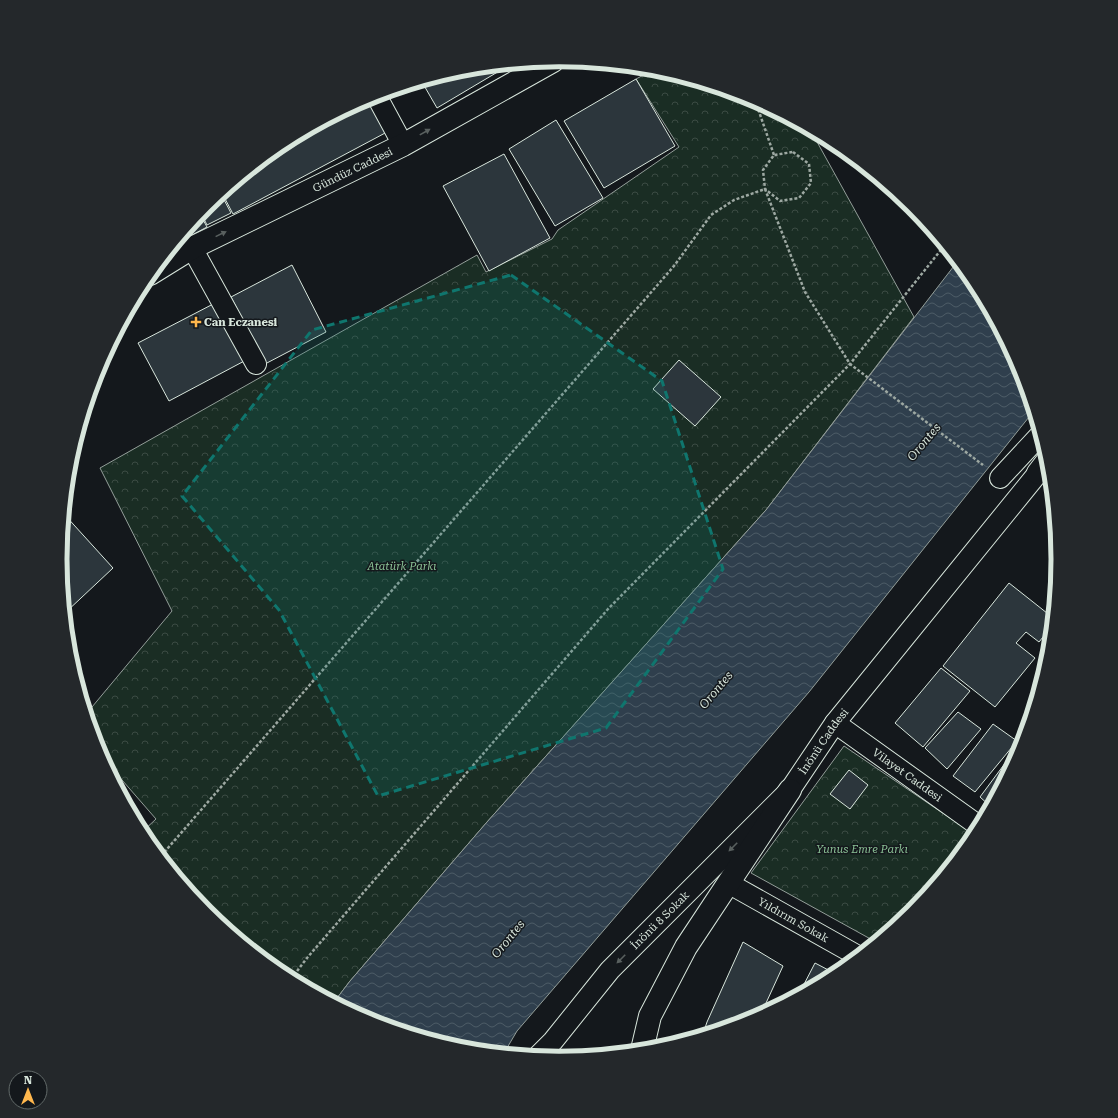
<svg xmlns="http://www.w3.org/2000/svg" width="1118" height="1118" font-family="'Roboto Serif',serif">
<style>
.park{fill:url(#park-crowns);stroke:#939e99}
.water{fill:url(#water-waves);stroke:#939e99}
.building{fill:#2c363c;stroke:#d8e6dc}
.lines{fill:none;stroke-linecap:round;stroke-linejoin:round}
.street-casing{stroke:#d8e6dc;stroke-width:22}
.secondary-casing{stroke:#d8e6dc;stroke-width:24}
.path{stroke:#9da8a2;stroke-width:2.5;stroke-dasharray:3 2;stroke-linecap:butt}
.street{stroke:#14181c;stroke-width:20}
.secondary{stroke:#14181c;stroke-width:22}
.oneway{fill:#59605f}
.marked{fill:#0f766e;fill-opacity:0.2;stroke:#0f766e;stroke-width:3;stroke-dasharray:8 5;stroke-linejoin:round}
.poi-dot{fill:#ffb74d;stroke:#14181c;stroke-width:1.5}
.labels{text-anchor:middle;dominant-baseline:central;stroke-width:3;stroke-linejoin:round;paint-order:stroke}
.street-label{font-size:11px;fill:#d8e6dc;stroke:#14181c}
.poi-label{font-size:11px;font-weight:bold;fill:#d8e6dc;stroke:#14181c;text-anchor:start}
.park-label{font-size:11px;font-style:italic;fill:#8ac095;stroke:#14181c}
.water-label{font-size:12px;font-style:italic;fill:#d8e6dc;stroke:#14181c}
.rim{fill:none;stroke:#d8e6dc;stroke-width:5}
</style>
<defs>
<pattern id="park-crowns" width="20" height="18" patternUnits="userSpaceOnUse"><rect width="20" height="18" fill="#1a2d24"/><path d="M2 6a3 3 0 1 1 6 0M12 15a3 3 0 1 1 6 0" fill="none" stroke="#3b4b43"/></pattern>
<pattern id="water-waves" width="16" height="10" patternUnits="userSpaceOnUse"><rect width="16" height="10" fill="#2f3f4d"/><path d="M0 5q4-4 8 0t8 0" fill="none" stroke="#4c5b66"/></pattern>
</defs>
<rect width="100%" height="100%" fill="#14181c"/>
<!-- park -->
<g class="park">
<path d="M655,69L750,98L811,131L914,317L766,510L487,822L350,981L334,1002L282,974L206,912L144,836L142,832L156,819L102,757L87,713L172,611L100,468L477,255L486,272L552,239L558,230L679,147L636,79Z"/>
<path d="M844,746L975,835L912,912L876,942L751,873Z"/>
</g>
<!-- water -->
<path class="water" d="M957,262L974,282L1020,368L1033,412L809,692L517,1031L504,1053L461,1048L368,1020L334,1002L350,981L487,822L766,510Z"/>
<!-- building -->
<g class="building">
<path d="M505,65L506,67L437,108L422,82L462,70Z"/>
<path d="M636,79L675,146L604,188L564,121Z"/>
<path d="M368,98L387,132L233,214L222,193L282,144Z"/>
<path d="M556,120L603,198L555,226L509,149Z"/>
<path d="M504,154L550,238L489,271L443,186Z"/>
<path d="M221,194L231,213L207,225L201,213Z"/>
<path d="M200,214L207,227L177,243V242Z"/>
<path d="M292,265L326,332L265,364L231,297Z"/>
<path d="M217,302L248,359L169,401L138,343Z"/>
<path d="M679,360L721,397L695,426L653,389Z"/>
<path d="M64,514L113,568L65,613L60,559Z"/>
<path d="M1009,583L1052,617L1051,627L1039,642L1026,632L1016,643L1035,658L995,707L943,666Z"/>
<path d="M941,668L970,691L923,747L895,723Z"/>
<path d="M958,712L981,729L947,769L925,748Z"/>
<path d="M993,724L1017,741L975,792L953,776Z"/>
<path d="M1023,739L1020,750L990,806L980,797Z"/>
<path d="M849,770L868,785L850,809L830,794Z"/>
<path d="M743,942L783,966L761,1014L750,1020L703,1034L707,1022Z"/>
<path d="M815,963L836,974L799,994Z"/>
</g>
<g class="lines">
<!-- street casing -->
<g class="street-casing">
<g id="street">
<path d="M376,95L403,145"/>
<path d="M192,248L256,364"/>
<path d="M1000,478L1040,435"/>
<path id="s1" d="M835,723L979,826"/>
<path id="s2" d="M728,883L858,956"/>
<path id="s3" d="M538,1056L553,1041L610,970L790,790L835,723L1038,473L1049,472"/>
</g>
</g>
<!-- secondary casing -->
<g class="secondary-casing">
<g id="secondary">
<path id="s4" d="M150,274L192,248L403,145L553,61"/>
<path d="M1038,473L1048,460"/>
<path d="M642,1050L650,1016L686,947L790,790"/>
</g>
</g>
<!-- path -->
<g class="path">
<path d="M755,100L774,155"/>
<path d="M793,152L809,164L811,183L799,198L780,201L765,189L763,170L774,155Z"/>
<path d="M161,856L674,266L711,215L734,200L765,189L805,292L850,364L983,465"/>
<path d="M291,979L307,958L608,609L850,364L944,246"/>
</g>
<!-- street -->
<use href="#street" class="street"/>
<!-- secondary -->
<use href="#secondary" class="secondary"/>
</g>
<!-- one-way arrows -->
<defs><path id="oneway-solid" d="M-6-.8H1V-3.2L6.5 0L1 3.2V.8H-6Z"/></defs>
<g class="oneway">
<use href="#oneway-solid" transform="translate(425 132) rotate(-29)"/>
<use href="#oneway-solid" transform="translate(221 234) rotate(-26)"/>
<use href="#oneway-solid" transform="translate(733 847) rotate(135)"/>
<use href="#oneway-solid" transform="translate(621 959) rotate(135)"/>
</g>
<!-- marked area -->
<path class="marked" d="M511,275L662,381L723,569L606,728L378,796L279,610L182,496L312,330Z"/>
<!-- markers -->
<path class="poi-dot" d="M194 316h4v4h4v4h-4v4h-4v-4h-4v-4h4z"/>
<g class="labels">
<!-- street labels -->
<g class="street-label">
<text stroke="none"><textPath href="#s4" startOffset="228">Gündüz Caddesi</textPath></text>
<text stroke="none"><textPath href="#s3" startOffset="426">İnönü Caddesi</textPath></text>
<text stroke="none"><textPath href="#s1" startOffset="89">Vilayet Caddesi</textPath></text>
<text stroke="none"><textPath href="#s3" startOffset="183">İnönü 8 Sokak</textPath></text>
<text stroke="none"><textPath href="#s2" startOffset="75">Yıldırım Sokak</textPath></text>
</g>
<!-- poi labels -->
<g class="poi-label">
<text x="204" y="322">Can Eczanesi</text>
</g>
<!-- park labels -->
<g class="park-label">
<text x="402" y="566">Atatürk Parkı</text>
<text x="862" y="849">Yunus Emre Parkı</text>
</g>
<!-- water labels -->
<g class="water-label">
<text transform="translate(924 442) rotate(-50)">Orontes</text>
<text transform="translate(716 690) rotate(-50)">Orontes</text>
<text transform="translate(508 939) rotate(-51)">Orontes</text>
</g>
</g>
<!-- crop -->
<path d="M0 0H1118V1118H0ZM67 559a492 492 0 1 1 984 0a492 492 0 1 1-984 0Z" fill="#24282b" fill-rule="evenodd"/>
<path class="rim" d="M67 559a492 492 0 1 1 984 0a492 492 0 1 1-984 0Z"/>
<!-- north arrow -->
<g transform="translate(28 1090)"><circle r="19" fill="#14181c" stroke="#626a69"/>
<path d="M0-3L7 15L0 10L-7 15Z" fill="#ffb74d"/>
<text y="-6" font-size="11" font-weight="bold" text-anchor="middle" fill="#d8e6dc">N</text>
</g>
</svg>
